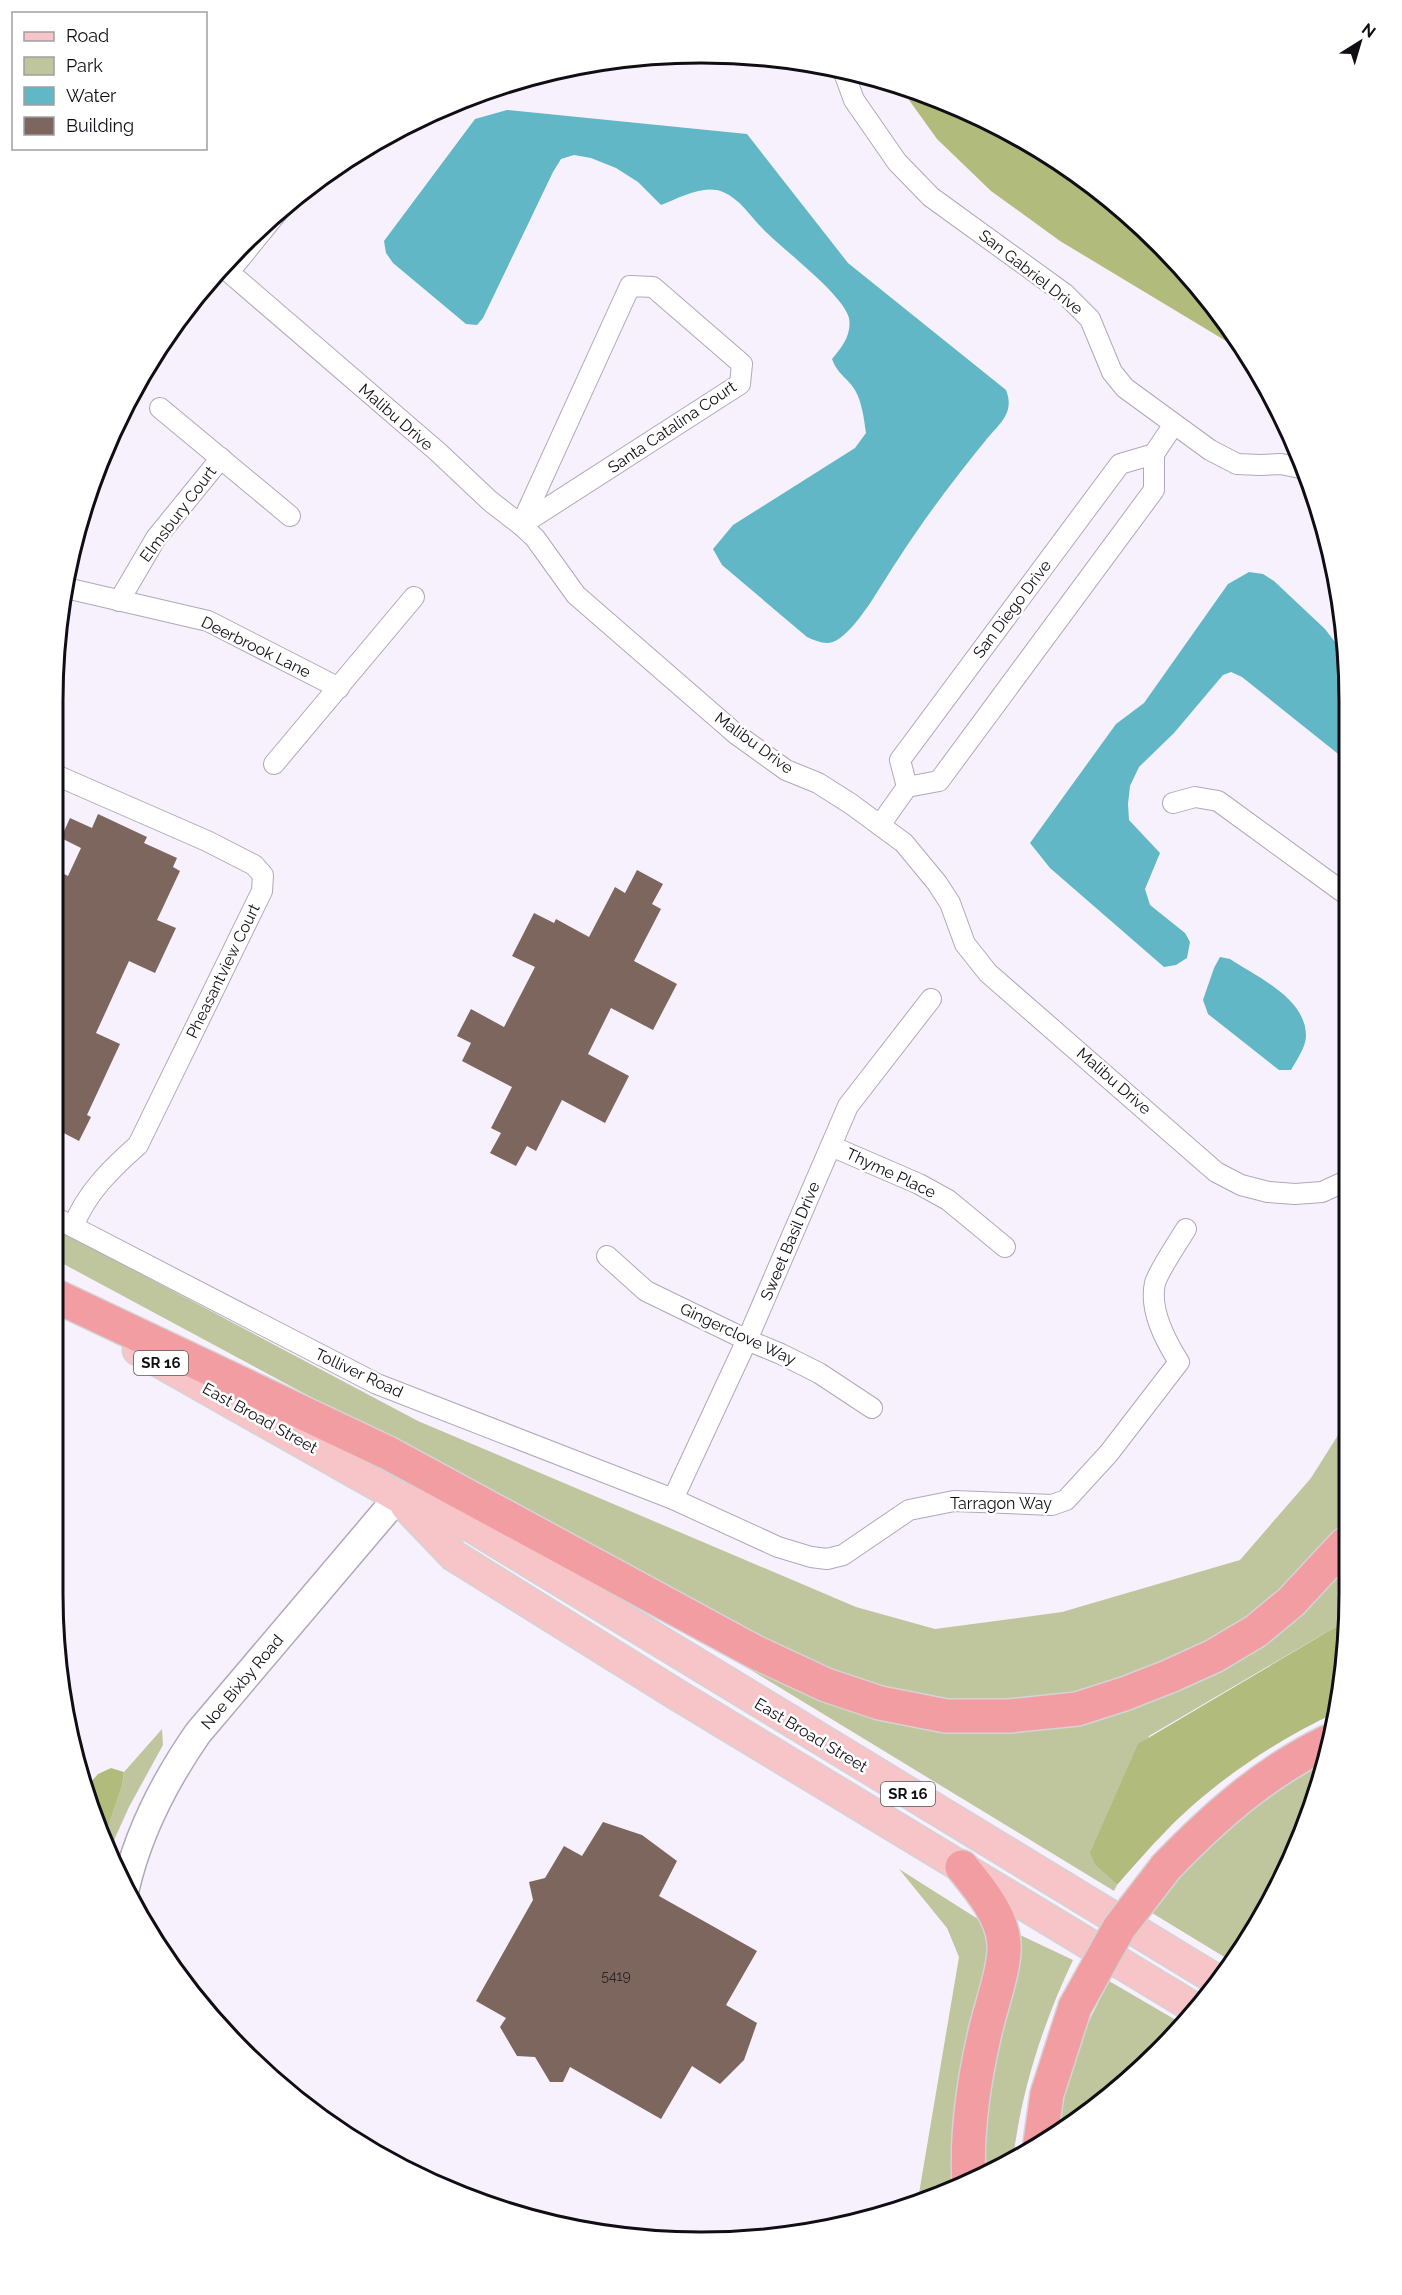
<svg xmlns="http://www.w3.org/2000/svg" width="1402" height="2295" font-family="Raleway,sans-serif">
<style>
.green{fill:#bfc69e}
.forest{fill:#b1bb7c}
.water{fill:#61b7c6}
.building{fill:#7c665e}
.lines{fill:none;stroke-linecap:round;stroke-linejoin:round}
.street-casing{stroke:#b1a7bc;stroke-width:22}
.secondary-casing{stroke:#b1a7bc;stroke-width:30}
.primary-casing{stroke:#d4d3d5;stroke-width:33}
.highway-casing{stroke:#d4d3d5;stroke-width:36}
.street{stroke:#fff;stroke-width:20}
.secondary{stroke:#fff;stroke-width:27}
.primary{stroke:#f7c4c7;stroke-width:30}
.highway{stroke:#f29da2;stroke-width:33}
.highway-bridge-casing{stroke:#d4d3d5;stroke-width:36;stroke-linecap:butt}
.highway-bridge{stroke:#f29da2;stroke-width:33}
.labels{text-anchor:middle;dominant-baseline:central;stroke-width:5;stroke-linejoin:round;paint-order:stroke}
.number-label{font-size:14px;fill:#2c2326}
.shield{fill:#fff;stroke:#58565a;stroke-width:1.5}
.shield-label{font-size:15px;font-weight:bold;fill:#110d14}
.street-label{font-size:16px;fill:#110d14;stroke:#fff}
.rim{fill:none;stroke:#110d14;stroke-width:3}
</style>
<rect width="100%" height="100%" fill="#f7f1fe"/>
<!-- green -->
<g class="green">
<path d="M58,1230L418,1421L856,1607L935,1629L1062,1612L1240,1560L1311,1478L1345,1424V1519L1317,1557L1270,1604L1214,1643L1098,1691L1037,1701L958,1702L899,1693L809,1665L58,1261Z"/>
<path d="M1344,1561V1622L1149,1736L1096,1866L1117,1885L1114,1891L682,1628L819,1691L1081,1718Z"/>
<path d="M162,1729L163,1745L129,1807L115,1838L110,1858L103,1842L122,1786L124,1772Z"/>
<path d="M1321,1764L1300,1842L1231,1961L1152,1913C1200,1844 1251,1807 1321,1764Z"/>
<path d="M899,1869L978,1919L987,1934L991,1947L955,2189L917,2205L959,1957L947,1928Z"/>
<path d="M1018,1934L1073,1960C1043,2023 1021,2091 1013,2160L981,2178V2108Z"/>
<path d="M1109,1981L1181,2023L1096,2109L1053,2135L1062,2093L1085,2029Z"/>
</g>
<!-- forest -->
<g class="forest">
<path d="M899,86L988,119L1096,186L1189,274L1252,361L1226,341L1060,241L991,191L937,139Z"/>
<path d="M1344,1622V1678L1335,1713C1276,1740 1211,1784 1166,1831C1149,1848 1133,1867 1117,1885L1096,1866L1090,1853L1138,1744Z"/>
<path d="M111,1768L124,1772L122,1786L103,1842L84,1790L98,1774Z"/>
</g>
<!-- water -->
<g class="water">
<path d="M507,110L747,134L848,263L1006,390C1015,413 1000,423 986,440C954,479 924,519 897,561C882,583 861,623 840,638C829,647 818,642 807,637L722,565L713,549L733,525L855,448L866,433C864,419 862,402 855,390C847,377 838,375 832,359C842,347 852,335 849,318C843,294 782,249 763,229C750,216 740,199 723,192C703,184 680,198 661,205L638,182L616,168L591,158L574,155L561,159L553,172L483,318L477,325L466,324L393,263L386,253L384,241L475,119Z"/>
<path d="M1249,572L1263,574L1274,581L1325,629L1348,659L1347,761L1242,677L1231,672L1223,675L1174,733L1139,767L1130,786L1128,804L1129,820L1160,853L1145,889L1150,905L1185,933L1190,942L1187,958L1176,965L1164,967L1050,868L1030,843L1116,724L1144,703L1228,584Z"/>
<path d="M1220,957L1230,959C1257,977 1306,998 1306,1036C1306,1047 1296,1061 1291,1070H1279L1208,1014L1203,1000L1214,968Z"/>
</g>
<!-- building -->
<g class="building">
<path d="M98,814L147,837L144,843L177,858L173,867L180,871L157,920L176,928L155,973L129,961L96,1033L120,1044L87,1115L91,1117L79,1141L58,1130V871L68,876L81,848L61,838L70,818L92,828Z"/>
<path d="M637,870L663,884L652,904L661,909L634,961L677,984L653,1030L611,1008L588,1054L629,1076L605,1123L562,1100L536,1151L527,1146L516,1166L490,1153L501,1133L491,1128L512,1087L462,1061L471,1043L457,1036L471,1009L504,1027L535,967L512,956L534,913L554,923L556,919L589,937L615,887L625,893Z"/>
<path d="M603,1822L642,1835L677,1861L659,1896L757,1951L726,2005L757,2023L744,2060L720,2084L692,2066L661,2119L570,2067L563,2082H550L535,2057L517,2056L500,2027L506,2018L476,2001L533,1900L529,1882L545,1878L564,1846L582,1856Z"/>
</g>
<g class="lines">
<!-- street casing -->
<g class="street-casing">
<g id="street">
<path d="M843,70L854,100L897,162L931,197L1065,294L1090,319L1112,372L1125,388L1210,450L1237,464L1260,465L1281,464L1300,468"/>
<path d="M223,267L438,452L490,501L521,525L535,538L576,595L736,734L786,770L818,783L851,804L904,843L937,883L950,903L965,944L988,973L1216,1172L1241,1185L1268,1192L1295,1194L1322,1192L1346,1181"/>
<path d="M229,272L281,208"/>
<path d="M630,286L653,287L742,364L740,384L521,525Z"/>
<path d="M160,408L290,516"/>
<path d="M66,588L208,621L339,688"/>
<path d="M119,601L156,538L221,458"/>
<path d="M274,764L414,597"/>
<path d="M58,776L207,841L254,865L263,875L262,891L138,1145C111,1169 86,1193 73,1227"/>
<path d="M907,787L900,760L1120,464L1154,454"/>
<path d="M1173,803L1195,797L1218,801L1347,895"/>
<path d="M880,825L907,787L939,781L1154,490V454L1174,424"/>
<path d="M831,1146L919,1184L948,1200L1005,1247"/>
<path d="M58,1219L377,1384L673,1499L778,1547L811,1557L827,1559L843,1555L909,1510L954,1501L1052,1505L1066,1500L1109,1453L1179,1362C1165,1340 1149,1310 1155,1283C1159,1270 1178,1242 1186,1229"/>
<path d="M607,1256L646,1291L747,1340L781,1354L819,1373L872,1408"/>
<path d="M673,1499L747,1340L848,1106L931,999"/>
</g>
</g>
<!-- secondary casing -->
<g class="secondary-casing">
<path id="secondary" d="M125,1890C138,1832 164,1782 198,1733L398,1497"/>
</g>
<!-- primary casing -->
<g class="primary-casing">
<g id="primary">
<path d="M138,1350L398,1497L472,1527L1220,1982"/>
<path d="M406,1506L454,1556L674,1693L1196,2009"/>
</g>
</g>
<!-- highway casing -->
<g class="highway-casing">
<g id="highway">
<path d="M58,1297L388,1453L755,1652L826,1685L880,1703L946,1716H1009L1077,1709L1124,1694L1170,1676L1214,1656L1256,1631L1291,1602L1345,1544"/>
<path d="M962,1867C979,1888 1002,1915 1004,1943C1006,1968 989,2011 984,2037C973,2085 966,2134 969,2184"/>
<path d="M1166,1867C1214,1817 1265,1772 1327,1742"/>
<path d="M1040,2143L1047,2094L1075,2007"/>
</g>
</g>
<!-- street -->
<use href="#street" class="street"/>
<!-- secondary -->
<use href="#secondary" class="secondary"/>
<!-- primary -->
<use href="#primary" class="primary"/>
<!-- highway -->
<use href="#highway" class="highway"/>
<!-- highway-bridge casing -->
<g class="highway-bridge-casing">
<path id="highway-bridge" d="M1075,2007L1119,1928L1166,1867"/>
</g>
<!-- highway-bridge -->
<use href="#highway-bridge" class="highway-bridge"/>
</g>
<g class="labels">
<!-- number labels -->
<g class="number-label">
<text x="616" y="1976">5419</text>
</g>
<!-- shield labels -->
<g class="shield">
<rect x="134" y="1351" width="54" height="24" rx="4.5"/>
<rect x="881" y="1782" width="54" height="24" rx="4.5"/>
</g>
<g class="shield-label">
<text x="161" y="1363">SR 16</text>
<text x="908" y="1794">SR 16</text>
</g>
<!-- street labels -->
<g class="street-label">
<text transform="translate(1031 272) rotate(38)">San Gabriel Drive</text>
<text transform="translate(396 417) rotate(41)">Malibu Drive</text>
<text transform="translate(672 427) rotate(-34)">Santa Catalina Court</text>
<text transform="translate(178 514) rotate(-53)">Elmsbury Court</text>
<text transform="translate(1012 609) rotate(-53)">San Diego Drive</text>
<text transform="translate(256 647) rotate(26)">Deerbrook Lane</text>
<text transform="translate(754 743) rotate(36)">Malibu Drive</text>
<text transform="translate(223 971) rotate(-64)">Pheasantview Court</text>
<text transform="translate(1114 1081) rotate(41)">Malibu Drive</text>
<text transform="translate(891 1173) rotate(25)">Thyme Place</text>
<text transform="translate(790 1241) rotate(-67)">Sweet Basil Drive</text>
<text transform="translate(738 1334) rotate(25)">Gingerclove Way</text>
<text transform="translate(359 1373) rotate(25)">Tolliver Road</text>
<text transform="translate(260 1418) rotate(29)">East Broad Street</text>
<text x="1001" y="1503">Tarragon Way</text>
<text transform="translate(242 1682) rotate(-50)">Noe Bixby Road</text>
<text transform="translate(811 1735) rotate(31)">East Broad Street</text>
</g>
</g>
<!-- crop -->
<path d="M0 0H1402V2295H0ZM701 63H701A638 638 0 0 1 1339 701V1594A638 638 0 0 1 701 2232H701A638 638 0 0 1 63 1594V701A638 638 0 0 1 701 63Z" fill="#fff" fill-rule="evenodd"/>
<path class="rim" d="M701 63H701A638 638 0 0 1 1339 701V1594A638 638 0 0 1 701 2232H701A638 638 0 0 1 63 1594V701A638 638 0 0 1 701 63Z"/>
<!-- legend -->
<rect x="12" y="12" width="195" height="138" fill="#ffffff" stroke="#a09ea1" stroke-width="1.5"/>
<rect x="24" y="32" width="30" height="9" fill="#f7c4c7" stroke="#a09ea1" stroke-width="1.5"/>
<text x="66" y="42" font-size="18" fill="#110d14">Road</text>
<rect x="24" y="57" width="30" height="18" fill="#bfc69e" stroke="#a09ea1" stroke-width="1.5"/>
<text x="66" y="72" font-size="18" fill="#110d14">Park</text>
<rect x="24" y="87" width="30" height="18" fill="#61b7c6" stroke="#a09ea1" stroke-width="1.5"/>
<text x="66" y="102" font-size="18" fill="#110d14">Water</text>
<rect x="24" y="117" width="30" height="18" fill="#7c665e" stroke="#a09ea1" stroke-width="1.5"/>
<text x="66" y="132" font-size="18" fill="#110d14">Building</text>
<!-- north arrow -->
<g transform="translate(1360 42) rotate(37)" stroke="#ffffff" stroke-width="4.5" paint-order="stroke">
<path d="M0-4.5L10 22L0 15L-10 22Z" fill="#110d14"/>
<text y="-9" font-size="16" font-weight="bold" text-anchor="middle" fill="#110d14">N</text>
</g>
</svg>
